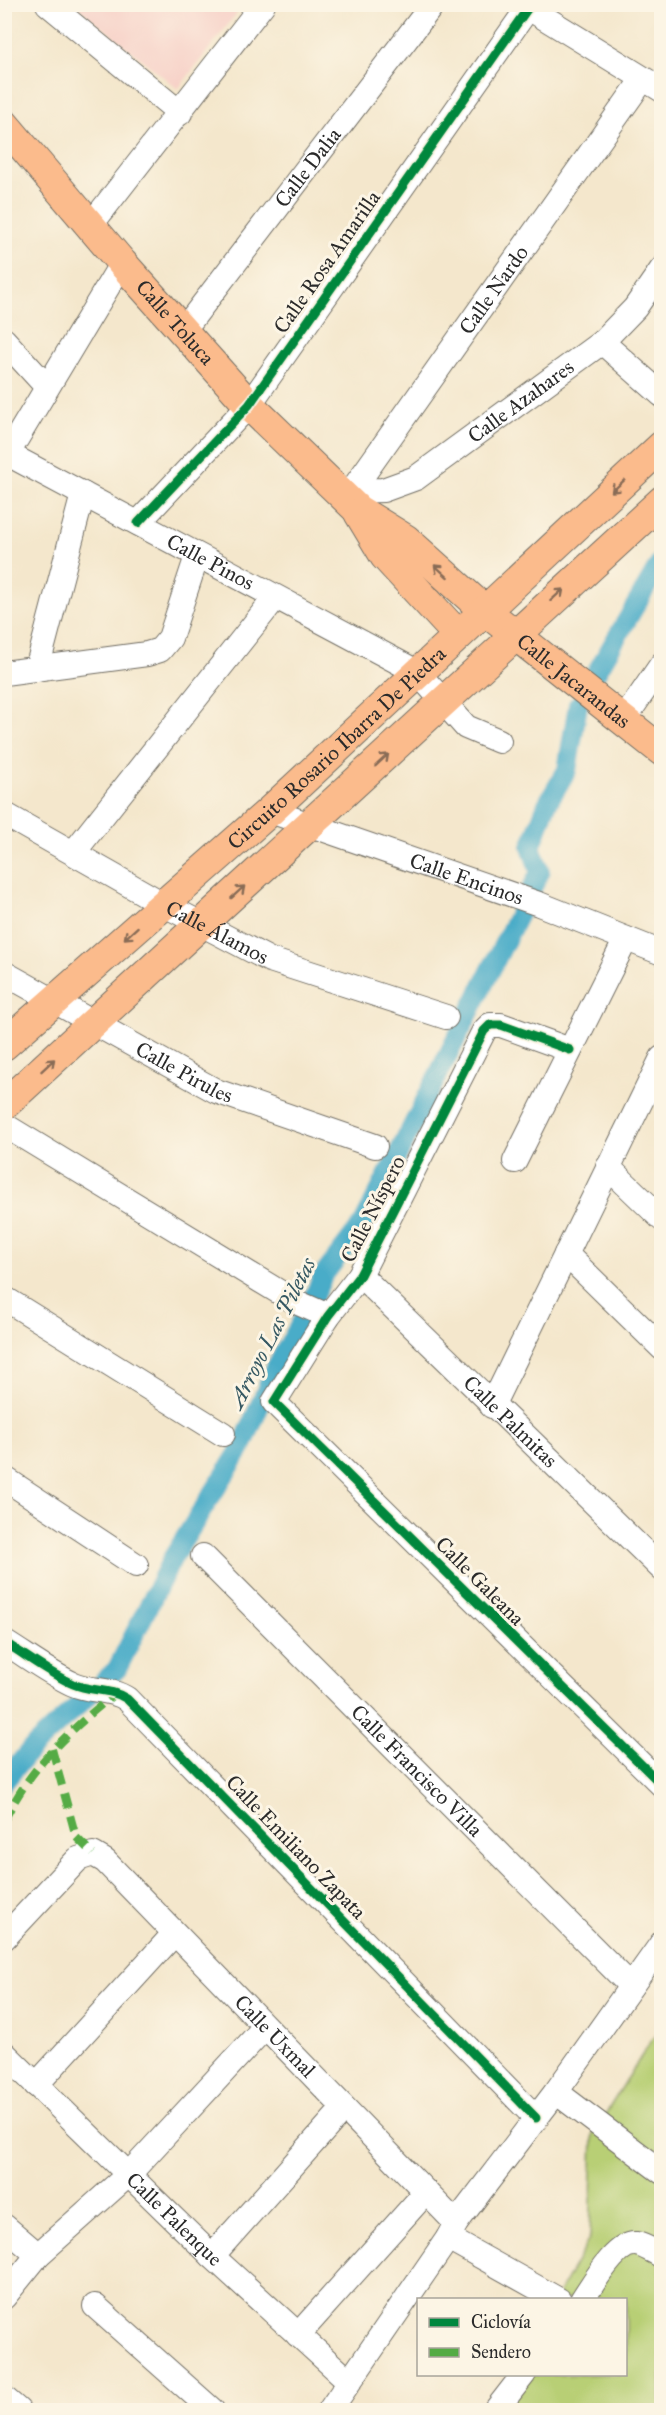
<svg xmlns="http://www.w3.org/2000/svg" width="666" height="2415" font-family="'IM FELL Great Primer',serif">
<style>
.built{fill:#f7d1c8}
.green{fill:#b8cf74;stroke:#727d50;stroke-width:1.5}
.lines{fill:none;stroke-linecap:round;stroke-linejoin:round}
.canal{stroke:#48acc8;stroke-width:20}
.minor-casing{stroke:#716d63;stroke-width:26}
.major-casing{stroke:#716d63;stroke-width:32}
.minor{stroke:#fff;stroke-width:24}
.major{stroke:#fbbb8c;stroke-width:30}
.quiet{stroke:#54ab44;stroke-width:8;stroke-dasharray:15 8;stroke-linecap:butt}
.cycleway-casing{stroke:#fcf5e5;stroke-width:13}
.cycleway{stroke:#00873e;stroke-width:9}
.oneway{stroke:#896c57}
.labels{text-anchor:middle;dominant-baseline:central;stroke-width:6;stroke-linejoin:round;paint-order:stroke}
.street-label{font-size:21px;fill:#2b2b2b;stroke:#fcf5e5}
.water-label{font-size:22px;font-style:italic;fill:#355862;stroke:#fcf5e5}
</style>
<rect width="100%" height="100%" fill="#fcf5e5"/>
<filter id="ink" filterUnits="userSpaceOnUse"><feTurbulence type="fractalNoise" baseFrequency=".0167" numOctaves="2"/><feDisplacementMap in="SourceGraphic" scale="12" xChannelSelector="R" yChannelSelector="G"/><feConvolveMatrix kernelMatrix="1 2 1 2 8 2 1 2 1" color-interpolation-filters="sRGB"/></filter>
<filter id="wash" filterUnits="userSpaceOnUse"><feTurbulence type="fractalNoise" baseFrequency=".008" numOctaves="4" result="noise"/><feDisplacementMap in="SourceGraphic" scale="24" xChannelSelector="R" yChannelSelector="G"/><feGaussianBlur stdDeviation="1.35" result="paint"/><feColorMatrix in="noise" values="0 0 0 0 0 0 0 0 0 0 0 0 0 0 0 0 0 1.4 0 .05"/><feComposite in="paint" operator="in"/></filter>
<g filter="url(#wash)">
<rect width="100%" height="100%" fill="#f4e7cc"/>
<!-- built -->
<path class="built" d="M75,5H243L178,89Z"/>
<!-- green -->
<path class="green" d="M661,2033V2410H495L515,2375L626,2374V2300L556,2299L590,2237L593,2134L652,2039Z"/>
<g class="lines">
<!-- canal -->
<g class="canal">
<path d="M593,678L662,560"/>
<path d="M4,1782L30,1750L117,1669L173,1557L242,1447L276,1367L305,1316L323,1276L364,1222L540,872L531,847L547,804L567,770L578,705"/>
</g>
</g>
</g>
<g filter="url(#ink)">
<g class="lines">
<!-- minor casing -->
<g class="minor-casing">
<g id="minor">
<path d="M48,4L180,113"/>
<path d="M522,4L662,90"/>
<path d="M90,226L263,4"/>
<path id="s1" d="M182,332L433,4"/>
<path d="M4,340L47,387"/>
<path d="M602,342L662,395"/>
<path id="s2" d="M4,452L417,672L466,727L499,741"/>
<path d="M8,453L122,263"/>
<path id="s3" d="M352,491L383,490L416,478L602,342L635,308L662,269"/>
<path id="s4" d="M346,499L643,79"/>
<path d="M138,523L249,405L528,8"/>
<path d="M37,669L83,494"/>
<path d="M4,673L147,654L160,650L170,638L197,556"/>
<path d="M623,721L662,664"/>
<path id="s5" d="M270,811L539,904L662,953"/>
<path id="s6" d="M4,814L163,904L270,960L446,1017"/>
<path d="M74,852L275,598"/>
<path id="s7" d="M4,973L216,1091L375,1146"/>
<path d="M570,1050L501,1025H490L484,1031L360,1275L328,1316L274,1402L662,1785"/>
<path d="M4,1125L294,1301L328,1316"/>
<path d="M515,1161L626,939"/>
<path d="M608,1167L662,1219"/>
<path d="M566,1254L662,1348"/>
<path id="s8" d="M360,1275L662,1569"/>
<path d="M4,1298L223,1434"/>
<path d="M492,1406L662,1058"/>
<path d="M4,1478L136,1565"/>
<path id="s9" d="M203,1556L631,1986"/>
<path d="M4,1642C27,1656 49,1673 73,1684C91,1692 111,1688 127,1699L536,2118"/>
<path id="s10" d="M4,1938L78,1859L93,1854L105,1861L456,2223"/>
<path id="s11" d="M4,2053L212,2256L349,2381"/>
<path d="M36,2085L174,1934"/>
<path d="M556,2092L662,2172"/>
<path d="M4,2226L38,2255"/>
<path d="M448,2238L559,2300"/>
<path d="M212,2256L344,2108"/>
<path d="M4,2297L38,2255L128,2175L265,2027"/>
<path d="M582,2300C593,2284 616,2242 636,2244C644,2245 654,2252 662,2256"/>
<path d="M95,2306L212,2410"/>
<path d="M298,2335L426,2192"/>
<path d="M4,2398L18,2410"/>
<path d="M330,2410L448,2238L456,2223L556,2092L662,1943"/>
<path d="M496,2410L524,2374"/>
</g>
</g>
<!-- major casing -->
<g class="major-casing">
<g id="major">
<path id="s12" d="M4,124L122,263L249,405L358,510L405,539L484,610L662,751"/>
<path d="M359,513L385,556L458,635"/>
<path id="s13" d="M4,1045L270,811L662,446"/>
<path d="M4,1105L662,501"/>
</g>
</g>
<!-- minor -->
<use href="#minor" class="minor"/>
<!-- major -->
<use href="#major" class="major"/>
<!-- quiet -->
<g class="quiet">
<path d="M52,1749L76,1837L93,1854"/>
<path d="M4,1821C32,1764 69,1731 117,1692"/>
</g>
<!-- cycleway casing -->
<g class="cycleway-casing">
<g id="cycleway">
<path d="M138,523L249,405L528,8"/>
<path d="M570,1050L501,1025H490L484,1031L360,1275L328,1316L274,1402L662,1785"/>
<path d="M4,1642C27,1656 49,1673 73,1684C91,1692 111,1688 127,1699L536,2118"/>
</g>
</g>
<!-- cycleway -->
<use href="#cycleway" class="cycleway"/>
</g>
<!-- one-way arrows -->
<defs><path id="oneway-shaft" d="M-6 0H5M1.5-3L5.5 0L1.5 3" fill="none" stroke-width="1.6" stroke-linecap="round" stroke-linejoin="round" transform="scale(1.5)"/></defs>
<g class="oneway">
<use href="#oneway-shaft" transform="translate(618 486) rotate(137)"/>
<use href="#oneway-shaft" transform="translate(441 571) rotate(-138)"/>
<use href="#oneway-shaft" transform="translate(557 595) rotate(-42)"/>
<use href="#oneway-shaft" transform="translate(382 760) rotate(-43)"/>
<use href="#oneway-shaft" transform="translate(238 892) rotate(-42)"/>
<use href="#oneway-shaft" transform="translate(131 933) rotate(138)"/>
<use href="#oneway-shaft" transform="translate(48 1065) rotate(-43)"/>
</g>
</g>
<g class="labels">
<!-- street labels -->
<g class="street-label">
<text stroke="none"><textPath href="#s1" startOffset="207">Calle Dalia</textPath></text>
<text transform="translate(327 262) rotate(-55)">Calle Rosa Amarilla</text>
<text stroke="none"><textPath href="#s4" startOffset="256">Calle Nardo</textPath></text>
<text stroke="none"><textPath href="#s12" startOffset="262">Calle Toluca</textPath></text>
<text stroke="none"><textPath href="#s3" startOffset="196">Calle Azahares</textPath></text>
<text stroke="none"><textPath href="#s2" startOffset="234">Calle Pinos</textPath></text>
<text stroke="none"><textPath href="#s12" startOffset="800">Calle Jacarandas</textPath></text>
<text stroke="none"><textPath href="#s13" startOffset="446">Circuito Rosario Ibarra De Piedra</textPath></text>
<text stroke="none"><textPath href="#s5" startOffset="208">Calle Encinos</textPath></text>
<text stroke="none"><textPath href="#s6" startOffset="244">Calle Álamos</textPath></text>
<text stroke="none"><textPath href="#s7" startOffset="206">Calle Pirules</textPath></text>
<text transform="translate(373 1209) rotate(-63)">Calle Níspero</text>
<text stroke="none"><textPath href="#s8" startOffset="210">Calle Palmitas</textPath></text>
<text transform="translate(480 1581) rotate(45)">Calle Galeana</text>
<text stroke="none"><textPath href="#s9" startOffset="303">Calle Francisco Villa</textPath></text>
<text transform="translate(296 1847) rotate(46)">Calle Emiliano Zapata</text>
<text stroke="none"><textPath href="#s10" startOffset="382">Calle Uxmal</textPath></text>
<text stroke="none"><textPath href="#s11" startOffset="238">Calle Palenque</textPath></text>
</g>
<!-- water labels -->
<g class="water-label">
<text transform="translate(272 1333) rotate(-63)">Arroyo Las Piletas</text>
</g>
</g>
<!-- margin -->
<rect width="666" height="2415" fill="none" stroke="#fcf5e5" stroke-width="24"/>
<!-- legend -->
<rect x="417" y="2298" width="210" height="78" fill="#fcf5e5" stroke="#a8a49b" stroke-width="1.5"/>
<rect x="429" y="2318" width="30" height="9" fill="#00873e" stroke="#a8a49b" stroke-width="1.5"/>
<text x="471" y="2328" font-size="18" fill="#2b2b2b">Ciclovía</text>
<rect x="429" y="2348" width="30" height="9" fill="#54ab44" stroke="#a8a49b" stroke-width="1.5"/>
<text x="471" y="2358" font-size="18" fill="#2b2b2b">Sendero</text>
</svg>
